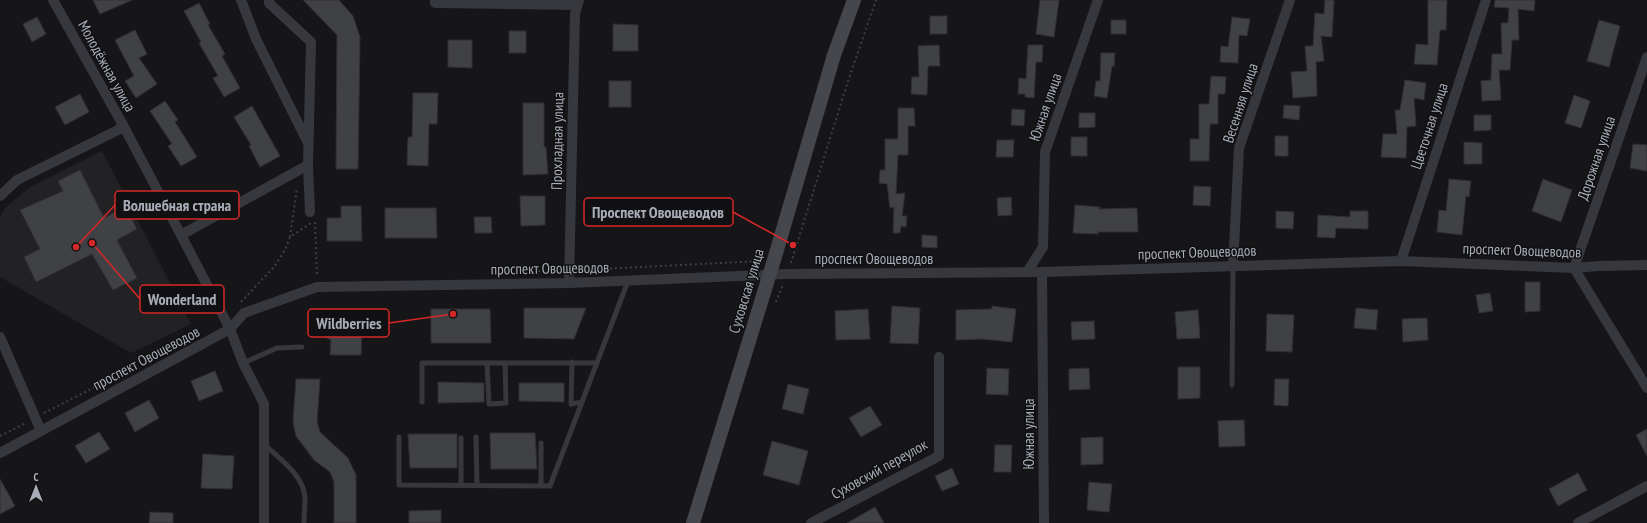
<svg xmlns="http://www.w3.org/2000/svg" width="1647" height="523" font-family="'PT Sans Narrow',sans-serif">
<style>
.built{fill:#222225}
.building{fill:#404145;stroke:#303034}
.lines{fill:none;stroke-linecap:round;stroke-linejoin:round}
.path{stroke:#3d3f44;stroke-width:2;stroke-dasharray:2 3;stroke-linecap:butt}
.lane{stroke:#37383d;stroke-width:5}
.street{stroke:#37383d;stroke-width:10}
.secondary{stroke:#45474d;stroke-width:14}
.labels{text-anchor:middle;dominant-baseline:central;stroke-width:3;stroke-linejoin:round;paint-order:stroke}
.street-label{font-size:15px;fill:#a8adb8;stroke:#111113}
.leader{fill:none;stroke:#d62828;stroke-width:1.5}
.callout-dot{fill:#d62828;stroke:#111113;stroke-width:1.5}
.callout{fill:#111113;stroke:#d62828;stroke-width:1.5}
.callout-label{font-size:16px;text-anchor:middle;font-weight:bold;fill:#a8adb8}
</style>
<rect width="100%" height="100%" fill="#161618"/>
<!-- built -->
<path class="built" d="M102,151L191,324L131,353L0,277V217L6,207L30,187Z"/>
<!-- building -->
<g class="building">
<path d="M93,0H132L100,14Z"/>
<path d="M303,0H339L353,16L360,37L358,169H336L337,35Z"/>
<path d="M1040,0H1059L1054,37L1036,34Z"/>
<path d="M1325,0H1334L1332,37L1321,36L1324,61L1316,62L1317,96L1293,98L1291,72L1307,71L1305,46H1313L1315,13L1324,14Z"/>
<path d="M1428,0H1447L1446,30H1440L1437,65L1414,64L1416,44L1428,45Z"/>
<path d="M1495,0H1535L1534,11L1518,9L1519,40H1512L1510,70H1499L1501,100L1482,101L1481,81L1491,80L1492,54H1502L1501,23H1508L1509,8L1494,7Z"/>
<path d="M199,3L210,24L208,25L225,54L222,56L240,88L224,97L213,78L218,76L199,43L201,42L184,11Z"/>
<rect x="930" y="16" width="17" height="18"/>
<path d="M37,17L46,34L32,42L23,24Z"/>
<path d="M1232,17L1250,19L1247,36L1239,35L1238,63L1220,62L1221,46L1228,47Z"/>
<rect x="1111" y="20" width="15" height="14"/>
<path d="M1599,20L1620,26L1609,67L1587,61Z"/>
<path d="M613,24L638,25V51H613Z"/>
<path d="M135,30L147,54L139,58L157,84L136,98L125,81L134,76L115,40Z"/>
<rect x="509" y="31" width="17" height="22"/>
<path d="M448,40H472V68L448,67Z"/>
<path d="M939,45L940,66H928L927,95L911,94L912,77H919L918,46Z"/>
<path d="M1028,45H1043L1042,62H1036L1034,98L1025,97V94H1018L1019,78L1026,79Z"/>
<path d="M1101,53H1115L1114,67L1112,66L1107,98L1094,96L1096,81H1100Z"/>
<path d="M1211,76L1226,77L1225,94H1218V124H1210L1209,161H1190V139H1199V104H1209Z"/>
<path d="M1405,80L1426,83L1424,100L1414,98L1416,126L1407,127L1406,158L1381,157L1383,134H1397L1395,110H1400Z"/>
<rect x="609" y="81" width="22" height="26"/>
<path d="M413,93H438L437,124H429L428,166L407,165L408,137H412Z"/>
<path d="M80,94L89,112L65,125L55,107Z"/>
<path d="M1574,95L1590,101L1581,128L1565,123Z"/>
<path d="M165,101L178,120L175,122L197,157L181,166L168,146L172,144L150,111Z"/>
<path d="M523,103H544V147H546L548,174L523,175Z"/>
<path d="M1284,105L1300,106L1299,120L1283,118Z"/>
<path d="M252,106L280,156L260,167L249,146L251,145L234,117Z"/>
<path d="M898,108H914L915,126H908V155H898L896,194L905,193L902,216H907L906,227L901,226L900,233H893L894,207L890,208L887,184L879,183L880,170H885V139H898Z"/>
<path d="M1012,109L1025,110L1024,126L1011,125Z"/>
<path d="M1079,113H1095V127L1079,128Z"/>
<path d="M1474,115H1491V130L1474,131Z"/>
<rect x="1275" y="136" width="13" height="20"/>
<rect x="1071" y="137" width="16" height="19"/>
<path d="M997,140H1014L1013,157H996Z"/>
<path d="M1464,142L1482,143V164H1464Z"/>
<path d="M1633,144L1647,145V171L1630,168Z"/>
<path d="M80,170L104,218L125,207L137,229L117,240L137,278L113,290L92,254L36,282L24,257L40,249L20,210L63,191L58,181Z"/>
<path d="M1449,179L1471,181L1469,197L1466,196L1462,235L1437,232L1439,210L1446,211Z"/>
<path d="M1543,179L1572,190L1561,222L1532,211Z"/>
<path d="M1194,186L1211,187L1210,206L1193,205Z"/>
<path d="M188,191L197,208L182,216L173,198Z"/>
<path d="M520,196H545V225L521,226Z"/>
<path d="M1011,197L1012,215L998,216L997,198Z"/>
<path d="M1075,205L1100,207L1099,209L1137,208L1138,232H1098V234L1073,233Z"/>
<path d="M341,206H361L362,241H327V218H341Z"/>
<path d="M385,208H436L437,238H385Z"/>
<path d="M1276,211L1294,212L1293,229L1276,228Z"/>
<path d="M1350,211H1368V229L1336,228L1335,238L1317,237L1318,215L1350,217Z"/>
<path d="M474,217H491L492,233H475Z"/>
<path d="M922,235L937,236V248L922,247Z"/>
<path d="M1525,282H1540V311L1525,312Z"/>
<path d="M1490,293L1493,311L1479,313L1476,295Z"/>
<path d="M892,306L920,308L918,344L890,343Z"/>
<path d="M992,306L1016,309L1012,342L982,339L956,340V310L992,309Z"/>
<path d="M524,308H586L574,339L524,338Z"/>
<path d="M1356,308L1378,310L1376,330L1354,328Z"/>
<path d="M431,309H490L491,343H431Z"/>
<path d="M868,309L870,339L836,340L835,311Z"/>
<path d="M1198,310L1200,338L1177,339L1175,312Z"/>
<path d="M1267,314L1294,315L1292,352L1266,351Z"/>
<path d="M1427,318L1428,340L1403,342L1402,319Z"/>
<path d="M327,321L362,323L361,355H330L331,340L327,338Z"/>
<path d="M1094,321L1095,339L1072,340L1071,322Z"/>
<path d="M1178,367H1200V398L1178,399Z"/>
<path d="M987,368L1009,369L1008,395L986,394Z"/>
<path d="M1089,368L1090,389L1069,390V369Z"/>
<path d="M215,371L223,391L199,401L191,381Z"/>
<path d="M296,379H320L317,422L320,432L348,458L356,475V523H334V482L330,472L314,460L296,436L293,422Z"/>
<path d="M1275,379H1289L1288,406L1274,405Z"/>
<path d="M438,382L484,383V402L438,403Z"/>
<path d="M519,383H564V402L519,401Z"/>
<path d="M788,384L809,389L803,414L782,409Z"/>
<path d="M149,400L159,418L135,432L125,413Z"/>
<path d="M870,406L882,425L861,437L849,418Z"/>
<path d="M1244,420L1245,446L1219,447L1218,421Z"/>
<path d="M1647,429V456L1636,435Z"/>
<path d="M99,432L110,449L86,463L75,446Z"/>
<path d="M490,433H535L537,469H491Z"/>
<path d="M408,434H457V468H410Z"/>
<path d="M1103,437V464L1081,465V438Z"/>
<path d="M772,441L808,451L799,485L763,475Z"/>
<path d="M995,445H1012L1011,472H994Z"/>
<path d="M203,454L234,456L232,489L201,488Z"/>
<path d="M952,468L959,484L942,491L935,476Z"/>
<path d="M1578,473L1587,490L1558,506L1549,489Z"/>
<path d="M0,479L15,506L0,514Z"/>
<path d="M1089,482L1112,484L1109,512L1087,510Z"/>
<path d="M875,507L884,523H847Z"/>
<path d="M441,510V523H409V511Z"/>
<path d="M150,512L173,513V523H149Z"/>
</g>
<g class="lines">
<!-- path -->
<g class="path">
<path d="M315,222L317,276"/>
<path d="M290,237L297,188"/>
<path d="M791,263L848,81L876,0"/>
<path d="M580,270L761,261"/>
<path d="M538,271L559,270"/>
<path d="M241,302L274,267L285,250L290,237L311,223"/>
<path d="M776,302L783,284"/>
<path d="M44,413L113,378"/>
<path d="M0,436L26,423"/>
</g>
<!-- lane -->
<g class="lane">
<path d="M572,362L571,404L582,402"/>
<path d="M243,363L277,348L302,347"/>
<path d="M487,363L489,404L506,403L505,363"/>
<path d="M1232,385L1233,266"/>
<path d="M422,402V363H597"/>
<path d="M399,437V485L550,486L628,281"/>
<path d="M476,437L477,485"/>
<path d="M461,438V485"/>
<path d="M541,443V485"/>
<path d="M264,444C279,459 304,475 305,498C305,506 304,515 304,523"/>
</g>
<!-- street -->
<g class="street">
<path d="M53,0L123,125L181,235L230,329L243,363L264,404V523"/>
<path d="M241,0L256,39L307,141"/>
<path d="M435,0V3L577,5"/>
<path d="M1647,57L1574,268L1647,388"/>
<path d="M308,165L310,212"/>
<path d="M0,196L17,180L118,130L123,125"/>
<path d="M181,235L308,165L311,42L269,3V0"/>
<path d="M1401,261L1486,0"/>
<path d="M1233,266L1239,148L1290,0"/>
<path d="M1027,272L1043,247L1045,152L1098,0"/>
<path d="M1042,272L1044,523"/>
<path d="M569,283L575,14L579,0"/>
<path d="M0,337L41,431"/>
<path d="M0,453L230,329L244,313L317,287L569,283L786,274L1042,272L1401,261L1574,268L1599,266L1647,265"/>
<path d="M811,523L939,456V357"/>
<path d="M1578,523L1647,486"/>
</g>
<!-- secondary -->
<path class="secondary" d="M693,523L774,260L834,55L854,0"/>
</g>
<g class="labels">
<!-- street labels -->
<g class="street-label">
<text transform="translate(107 66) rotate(61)">Молодёжная улица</text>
<text transform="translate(1240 103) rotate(-72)">Весенняя улица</text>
<text transform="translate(1045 107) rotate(-71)">Южная улица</text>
<text transform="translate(1429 126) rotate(-72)">Цветочная улица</text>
<text transform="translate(557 141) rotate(-89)">Прохладная улица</text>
<text transform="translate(1596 158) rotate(-71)">Дорожная улица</text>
<text transform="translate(1522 250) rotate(2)">проспект Овощеводов</text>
<text transform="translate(1197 252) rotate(-2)">проспект Овощеводов</text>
<text x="874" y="258">проспект Овощеводов</text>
<text transform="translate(550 268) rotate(-1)">проспект Овощеводов</text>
<text transform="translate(746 291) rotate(-73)">Суховская улица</text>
<text transform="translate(146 358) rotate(-28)">проспект Овощеводов</text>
<text transform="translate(1028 434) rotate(-90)">Южная улица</text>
<text transform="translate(879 469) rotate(-29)">Суховский переулок</text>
</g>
</g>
<!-- callouts -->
<path class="leader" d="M76 247L115 205M793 245L733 212M92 243L140 299M453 314L389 323"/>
<g class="callout-dot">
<circle cx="76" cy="247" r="4"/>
<circle cx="793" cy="245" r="4"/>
<circle cx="92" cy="243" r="4"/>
<circle cx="453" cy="314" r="4"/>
</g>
<g class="callout">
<rect x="115" y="191" width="124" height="28" rx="4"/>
<rect x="584" y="198" width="149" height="28" rx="4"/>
<rect x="140" y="285" width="84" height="28" rx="4"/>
<rect x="308" y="309" width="81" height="28" rx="4"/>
</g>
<g class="callout-label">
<text x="177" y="211">Волшебная страна</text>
<text x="658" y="218">Проспект Овощеводов</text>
<text x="182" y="305">Wonderland</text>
<text x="349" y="329">Wildberries</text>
</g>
<!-- north arrow -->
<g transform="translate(36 487)" stroke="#111113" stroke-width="3" paint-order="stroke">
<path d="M0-3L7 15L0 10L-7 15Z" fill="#a8adb8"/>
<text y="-6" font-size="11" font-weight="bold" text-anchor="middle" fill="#a8adb8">С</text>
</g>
</svg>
